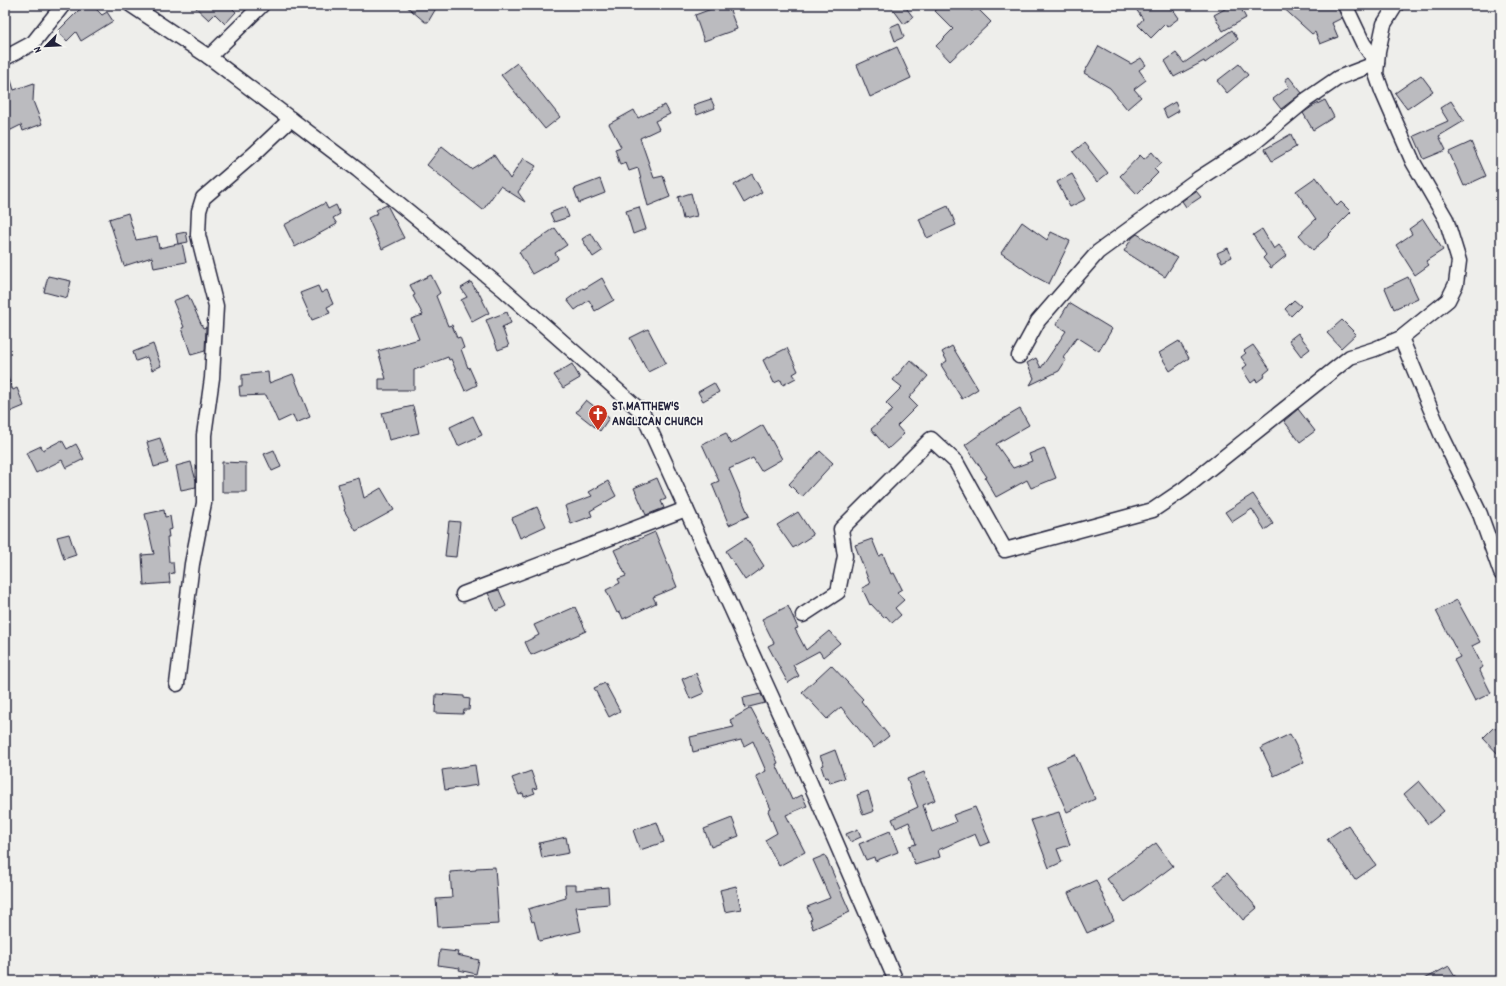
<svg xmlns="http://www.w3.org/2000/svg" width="1506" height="986" font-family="Dekko,sans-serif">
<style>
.building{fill:#bbbbbf;stroke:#22223b}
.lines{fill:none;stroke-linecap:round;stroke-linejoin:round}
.minor-casing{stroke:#22223b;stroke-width:17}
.minor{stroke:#f6f6f2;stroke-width:14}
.labels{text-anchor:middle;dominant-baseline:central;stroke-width:3.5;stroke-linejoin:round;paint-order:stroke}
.poi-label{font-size:13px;font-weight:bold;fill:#22223b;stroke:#f6f6f2;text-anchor:start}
</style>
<rect width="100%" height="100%" fill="#eeeeeb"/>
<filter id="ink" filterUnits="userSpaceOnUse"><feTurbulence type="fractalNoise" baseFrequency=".025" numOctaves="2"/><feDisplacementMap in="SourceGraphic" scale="8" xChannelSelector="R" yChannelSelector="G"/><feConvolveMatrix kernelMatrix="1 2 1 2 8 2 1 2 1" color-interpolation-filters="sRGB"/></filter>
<g filter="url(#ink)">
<!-- building -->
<g class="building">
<path d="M84,5H92L102,15L107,12L113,21L81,41L76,32L67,41L58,31Z"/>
<path d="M193,5H229L236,12L225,24L215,14L209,20Z"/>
<path d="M405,5H438L428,22H425Z"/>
<path d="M722,5H728L737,29L704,41L695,15Z"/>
<path d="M890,5H904L913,17L904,24Z"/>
<path d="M941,5H965L972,11L976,7L991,22L950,61L936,46L953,29L935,11Z"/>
<path d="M1133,5H1170L1179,18L1167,27L1165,24L1151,38L1138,25L1143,19Z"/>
<path d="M1232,5H1239L1246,18L1223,31L1214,15Z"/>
<path d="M1280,5H1337L1342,18L1332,23L1338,37L1320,44L1315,32L1312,34Z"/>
<path d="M899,23L904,37L895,41L890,27Z"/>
<path d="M1232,30L1238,39L1205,63L1204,61L1174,77L1165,61L1176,53L1184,63Z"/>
<path d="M1099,46L1131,64L1141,58L1146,65L1139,70L1146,80L1134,89L1141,97L1127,109L1110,88L1084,73Z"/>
<path d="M897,47L911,78L870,97L857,65Z"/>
<path d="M517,63L560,117L545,129L501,75Z"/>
<path d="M1239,64L1248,75L1227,93L1217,81Z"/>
<path d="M7,67L14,90L34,83L33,101L42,124L23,131L21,125L5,133V68Z"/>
<path d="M1421,75L1433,91L1407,109L1395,93Z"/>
<path d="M1289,77L1302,93L1281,109L1273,99L1289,87L1285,80Z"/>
<path d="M711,99L715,108L697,115L693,105Z"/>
<path d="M1325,100L1334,117L1313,130L1303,113L1313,106Z"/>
<path d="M1451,101L1464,121L1439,136L1446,150L1424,159L1414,136L1448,121L1440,108Z"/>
<path d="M1175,102L1179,111L1167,118L1163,109Z"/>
<path d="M665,105L670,114L655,121L659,129L640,138L654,178L663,176L670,197L648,206L638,168L629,171L626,163L620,165L615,149L621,147L609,124L634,110L638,118Z"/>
<path d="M1291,134L1296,147L1272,161L1265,149Z"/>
<path d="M1471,142L1486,176L1464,186L1449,152Z"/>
<path d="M1084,143L1108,173L1097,182L1073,152Z"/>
<path d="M442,146L471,169L494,155L510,179L523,158L536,166L518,192L525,202L500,186L483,210L427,165Z"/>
<path d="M1152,152L1161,163L1154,169L1158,173L1137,194L1120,176L1140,155L1144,159Z"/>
<path d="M752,174L762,192L744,203L734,185Z"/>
<path d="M1072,174L1086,199L1070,207L1057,182Z"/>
<path d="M1316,177L1337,206L1341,202L1351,212L1329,234L1330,235L1313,250L1299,235L1316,219L1296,191Z"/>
<path d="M600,179L605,193L579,203L574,189Z"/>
<path d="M1196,191L1201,197L1186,207L1182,201Z"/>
<path d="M691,193L697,216L683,219L678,197Z"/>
<path d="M325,203L328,209L336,205L340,214L333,218L337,224L295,247L284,225Z"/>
<path d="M387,205L404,238L382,249L368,218L378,213L376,210Z"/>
<path d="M948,206L956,225L927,238L919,219Z"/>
<path d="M565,207L569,217L554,222L550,213Z"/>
<path d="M639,207L646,229L633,234L626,211Z"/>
<path d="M128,213L136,240L157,236L159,248L182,243L186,262L154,268L152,257L124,266L109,219Z"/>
<path d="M1423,219L1443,250L1426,261L1429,265L1415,275L1396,245L1412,234L1409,229Z"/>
<path d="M1022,222L1047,240L1051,232L1070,241L1049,284L1034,276L1001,253Z"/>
<path d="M555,228L567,245L555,253L558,258L557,260L532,274L519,252Z"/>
<path d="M1262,229L1274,249L1279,245L1287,255L1271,268L1263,258L1266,255L1253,235Z"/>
<path d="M186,232L188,242L178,244L176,234Z"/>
<path d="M591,233L602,251L593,257L582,239Z"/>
<path d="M1137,234L1177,258L1165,277L1124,251L1132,238Z"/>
<path d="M1228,248L1232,257L1222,262L1217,253Z"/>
<path d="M431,275L440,293L436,296L448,326L452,325L457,338L460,337L464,348L461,349L468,368L469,367L477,385L465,391L451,359L449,360L448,357L414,370V390H379V379H386L378,351L419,339L411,319L423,315L413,296L415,295L410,285Z"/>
<path d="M48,276L71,281L67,298L44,292Z"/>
<path d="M1408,277L1418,298L1394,309L1385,288Z"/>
<path d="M602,278L614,300L595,311L589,300L575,310L567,300L583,288L584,289Z"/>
<path d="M471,282L477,292L478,291L489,313L472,322L461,300L467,297L461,288Z"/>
<path d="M318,286L321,293L327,290L333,304L327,307L330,313L312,320L300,293Z"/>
<path d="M188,295L203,328L206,327L205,351L191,355L182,328L184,327L173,301Z"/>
<path d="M1294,300L1301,306L1291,316L1285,309Z"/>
<path d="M1069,303L1112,329L1099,351L1077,337L1063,358L1066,360L1059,371L1030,385L1034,378L1027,363L1036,358L1041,368L1066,331L1056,325Z"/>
<path d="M507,312L511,323L502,327L509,346L498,350L486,320Z"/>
<path d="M1342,320L1356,334L1341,348L1327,333Z"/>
<path d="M648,329L666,363L648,372L630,338Z"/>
<path d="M1298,333L1310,349L1301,356L1289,340Z"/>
<path d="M1179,341L1189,358L1170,371L1159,353Z"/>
<path d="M153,344L161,366L152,370L147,357L136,361L133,352Z"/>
<path d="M1253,345L1270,369L1264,374L1265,376L1257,382L1256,379L1251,383L1242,369L1247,365L1241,357L1246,353L1244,351Z"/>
<path d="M952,346L978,389L962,399L941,365L947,361L942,352Z"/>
<path d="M787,348L798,371L793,374L796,378L783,385L781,380L774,383L763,360Z"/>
<path d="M910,360L928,376L909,398L917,406L897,426L904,434L888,449L871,429L893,410L886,403L902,387L893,380Z"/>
<path d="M572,364L580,378L563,388L554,375Z"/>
<path d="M5,371L13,390L17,388L24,406L5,414Z"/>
<path d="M268,372L269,383L293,374L310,417L296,423L293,415L278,422L266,395L240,396L239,386H242V375Z"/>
<path d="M714,383L719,392L703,401L698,392Z"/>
<path d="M586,400L609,418L600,431L576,412Z"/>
<path d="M413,406L419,433L389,440L382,413Z"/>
<path d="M1020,409L1029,425L996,444L1013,468L1032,461L1029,454L1044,448L1056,478L1031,488L1027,480L996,497L985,478L987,477L965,445L996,423Z"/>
<path d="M1298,409L1315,431L1300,442L1284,421Z"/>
<path d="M473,416L482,435L458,446L450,427Z"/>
<path d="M763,425L782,459L761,471L753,458L729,469L749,516L729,525L712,484L719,481L702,444L726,433L731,444Z"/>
<path d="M160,438L168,463L154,467L147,442Z"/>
<path d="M62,440L67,449L76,444L84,459L66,468L62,460L36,473L26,453L41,446L43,450Z"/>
<path d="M274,450L281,467L272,471L264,454Z"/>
<path d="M820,451L833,463L802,497L789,484Z"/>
<path d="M191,462L196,481V487L181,490L176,466Z"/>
<path d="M222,462L246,463V492H222Z"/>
<path d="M359,478L364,498L381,488L394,510L356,531L344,510L345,509L338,484Z"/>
<path d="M657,478L666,499L661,501L664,508L646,515L634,488Z"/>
<path d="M608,481L616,496L590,511L592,516L571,524L565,506L592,496L589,492Z"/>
<path d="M1253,494L1273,524L1265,530L1252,509L1232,522L1225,512Z"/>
<path d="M537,507L546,526L520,538L512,518Z"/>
<path d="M164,510L165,517L170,516L172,529L168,530L169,537H167L169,562H173L174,573L169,574L170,583L144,585L142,555L154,554L145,514Z"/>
<path d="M798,512L813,535L793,548L777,525Z"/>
<path d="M449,521L460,522L456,557L445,556Z"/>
<path d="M655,532L677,587L653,597L656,603L623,619L620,612L617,613L606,590L620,583L618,579L626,576L614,550Z"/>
<path d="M69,534L76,555L64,559L57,537Z"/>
<path d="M746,538L764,566L745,580L726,551Z"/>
<path d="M872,539L879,556L883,554L891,574L894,573L902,589L897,592L904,600L895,608L901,615L892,623L886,616L884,618L871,604L870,605L862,588L870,584L855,545Z"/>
<path d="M499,590L506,606L496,611L488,593Z"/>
<path d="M1457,600L1480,642L1472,646L1483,667L1479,669L1491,693L1475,701L1454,660L1460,657L1436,611Z"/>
<path d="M788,606L798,628L795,629L806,650L829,631L840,643L823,657L819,651L793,665L799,676L788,683L768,646L774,643L762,619Z"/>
<path d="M575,607L586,631L531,655L525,642L539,635L534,625Z"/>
<path d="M831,665L863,699L861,701L889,736L874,748L841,707L827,719L802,692Z"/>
<path d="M696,673L704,693L690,699L682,679Z"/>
<path d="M605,683L620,711L609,717L594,688Z"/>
<path d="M436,694L464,696V698L470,699L469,710H464L463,714L435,713Z"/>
<path d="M761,694L765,703L745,708L743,698Z"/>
<path d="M751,708L767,738L778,763L776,764L792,800L802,795L807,806L786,815L805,852L779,866L765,840L777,833L768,811L771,809L756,776L766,771L753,741L744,746L741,740L693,752L690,737L734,727L730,720Z"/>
<path d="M1494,727L1501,735V757L1483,738Z"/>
<path d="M1290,734L1304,762L1274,776L1261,748Z"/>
<path d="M835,750L845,778L830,783L828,777L825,778L821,766L824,765L820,756Z"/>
<path d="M1075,754L1095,799L1067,812L1047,767Z"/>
<path d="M475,765L478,785L445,790L442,770Z"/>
<path d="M531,771L537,788L533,789L535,793L524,797L523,793L519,795L512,778Z"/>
<path d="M924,772L935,800L923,805L932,832L956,822L953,815L975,807L990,842L980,846L975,834L938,850L940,857L915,865L909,846L916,844L909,822L896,828L892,819L918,807L907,779Z"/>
<path d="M1419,781L1444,811L1428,824L1404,794Z"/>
<path d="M868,791L874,811L863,815L857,795Z"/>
<path d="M1059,812L1070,845L1057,849L1062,862L1049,868L1031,820Z"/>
<path d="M732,818L739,836L711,847L704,829Z"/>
<path d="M657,822L664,842L640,850L633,830Z"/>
<path d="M1348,825L1376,865L1355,880L1327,839Z"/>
<path d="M858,829L861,837L850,842L846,834Z"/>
<path d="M890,831L898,852L875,861L874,857L866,860L859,844Z"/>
<path d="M566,837L569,853L542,858L539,843Z"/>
<path d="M1156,843L1173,866L1125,902L1107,879Z"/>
<path d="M825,855L850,912L813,929L810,920L812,919L807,907L830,898L813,860Z"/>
<path d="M495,867L499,924L438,927L436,899L452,898L450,872L476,870V868Z"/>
<path d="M1227,873L1257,908L1243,920L1214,885Z"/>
<path d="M1096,880L1114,921L1087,933L1068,893Z"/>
<path d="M565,885H576V890L608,887L609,904L576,907L581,931L539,941L534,921L532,922L528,909L566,898Z"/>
<path d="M736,886L741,909L725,912L720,890Z"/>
<path d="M440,950L458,952L457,955L479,960L476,974L459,970L460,968L438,965Z"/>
<path d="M1449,966L1458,981H1421Z"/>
</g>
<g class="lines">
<!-- minor casing -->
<g class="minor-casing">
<g id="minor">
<path d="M131,5L209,57L358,170L503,289L642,412L799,757L896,981"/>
<path d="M209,57L262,5"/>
<path d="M5,58L33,43L63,5"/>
<path d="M1401,338L1441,434L1480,514L1501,573"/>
<path d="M1019,356L1038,321L1098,252L1198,179L1254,143L1306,100L1338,78L1377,63L1363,43L1345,5"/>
<path d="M463,594L686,509"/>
<path d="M803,615L838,592L845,556L841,529L931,439L956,462L1005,550L1153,510L1184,489L1350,357L1375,349L1401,338L1448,300L1456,284L1459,261L1446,219L1413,162L1382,91L1376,74L1378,52L1384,24L1396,5"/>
<path d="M177,684L192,564L204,503V435L212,378L216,306L198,235L199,211L203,198L254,154L291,119"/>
</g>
</g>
<!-- minor -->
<use href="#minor" class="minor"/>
</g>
</g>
<!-- icons -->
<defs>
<g id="church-pin" transform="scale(1)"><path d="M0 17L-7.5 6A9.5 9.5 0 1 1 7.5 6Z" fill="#c8321e" stroke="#f6f6f2"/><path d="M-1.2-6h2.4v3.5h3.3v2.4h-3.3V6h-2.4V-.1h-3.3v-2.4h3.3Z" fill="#fff"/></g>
</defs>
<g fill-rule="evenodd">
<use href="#church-pin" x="598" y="414"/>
</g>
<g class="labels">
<!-- poi labels -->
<g class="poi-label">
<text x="612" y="407">ST MATTHEW'S<tspan x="612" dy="15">ANGLICAN CHURCH</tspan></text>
</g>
</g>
<!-- margin -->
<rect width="1506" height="986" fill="none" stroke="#f6f6f2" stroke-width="20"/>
<rect x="10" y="10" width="1486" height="966" fill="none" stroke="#22223b" stroke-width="1.5" filter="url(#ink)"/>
<!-- north arrow -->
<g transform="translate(46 46) rotate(246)" stroke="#f6f6f2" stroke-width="3" paint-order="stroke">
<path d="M0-3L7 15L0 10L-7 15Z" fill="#22223b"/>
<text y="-6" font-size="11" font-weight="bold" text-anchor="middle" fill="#22223b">N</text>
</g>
</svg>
